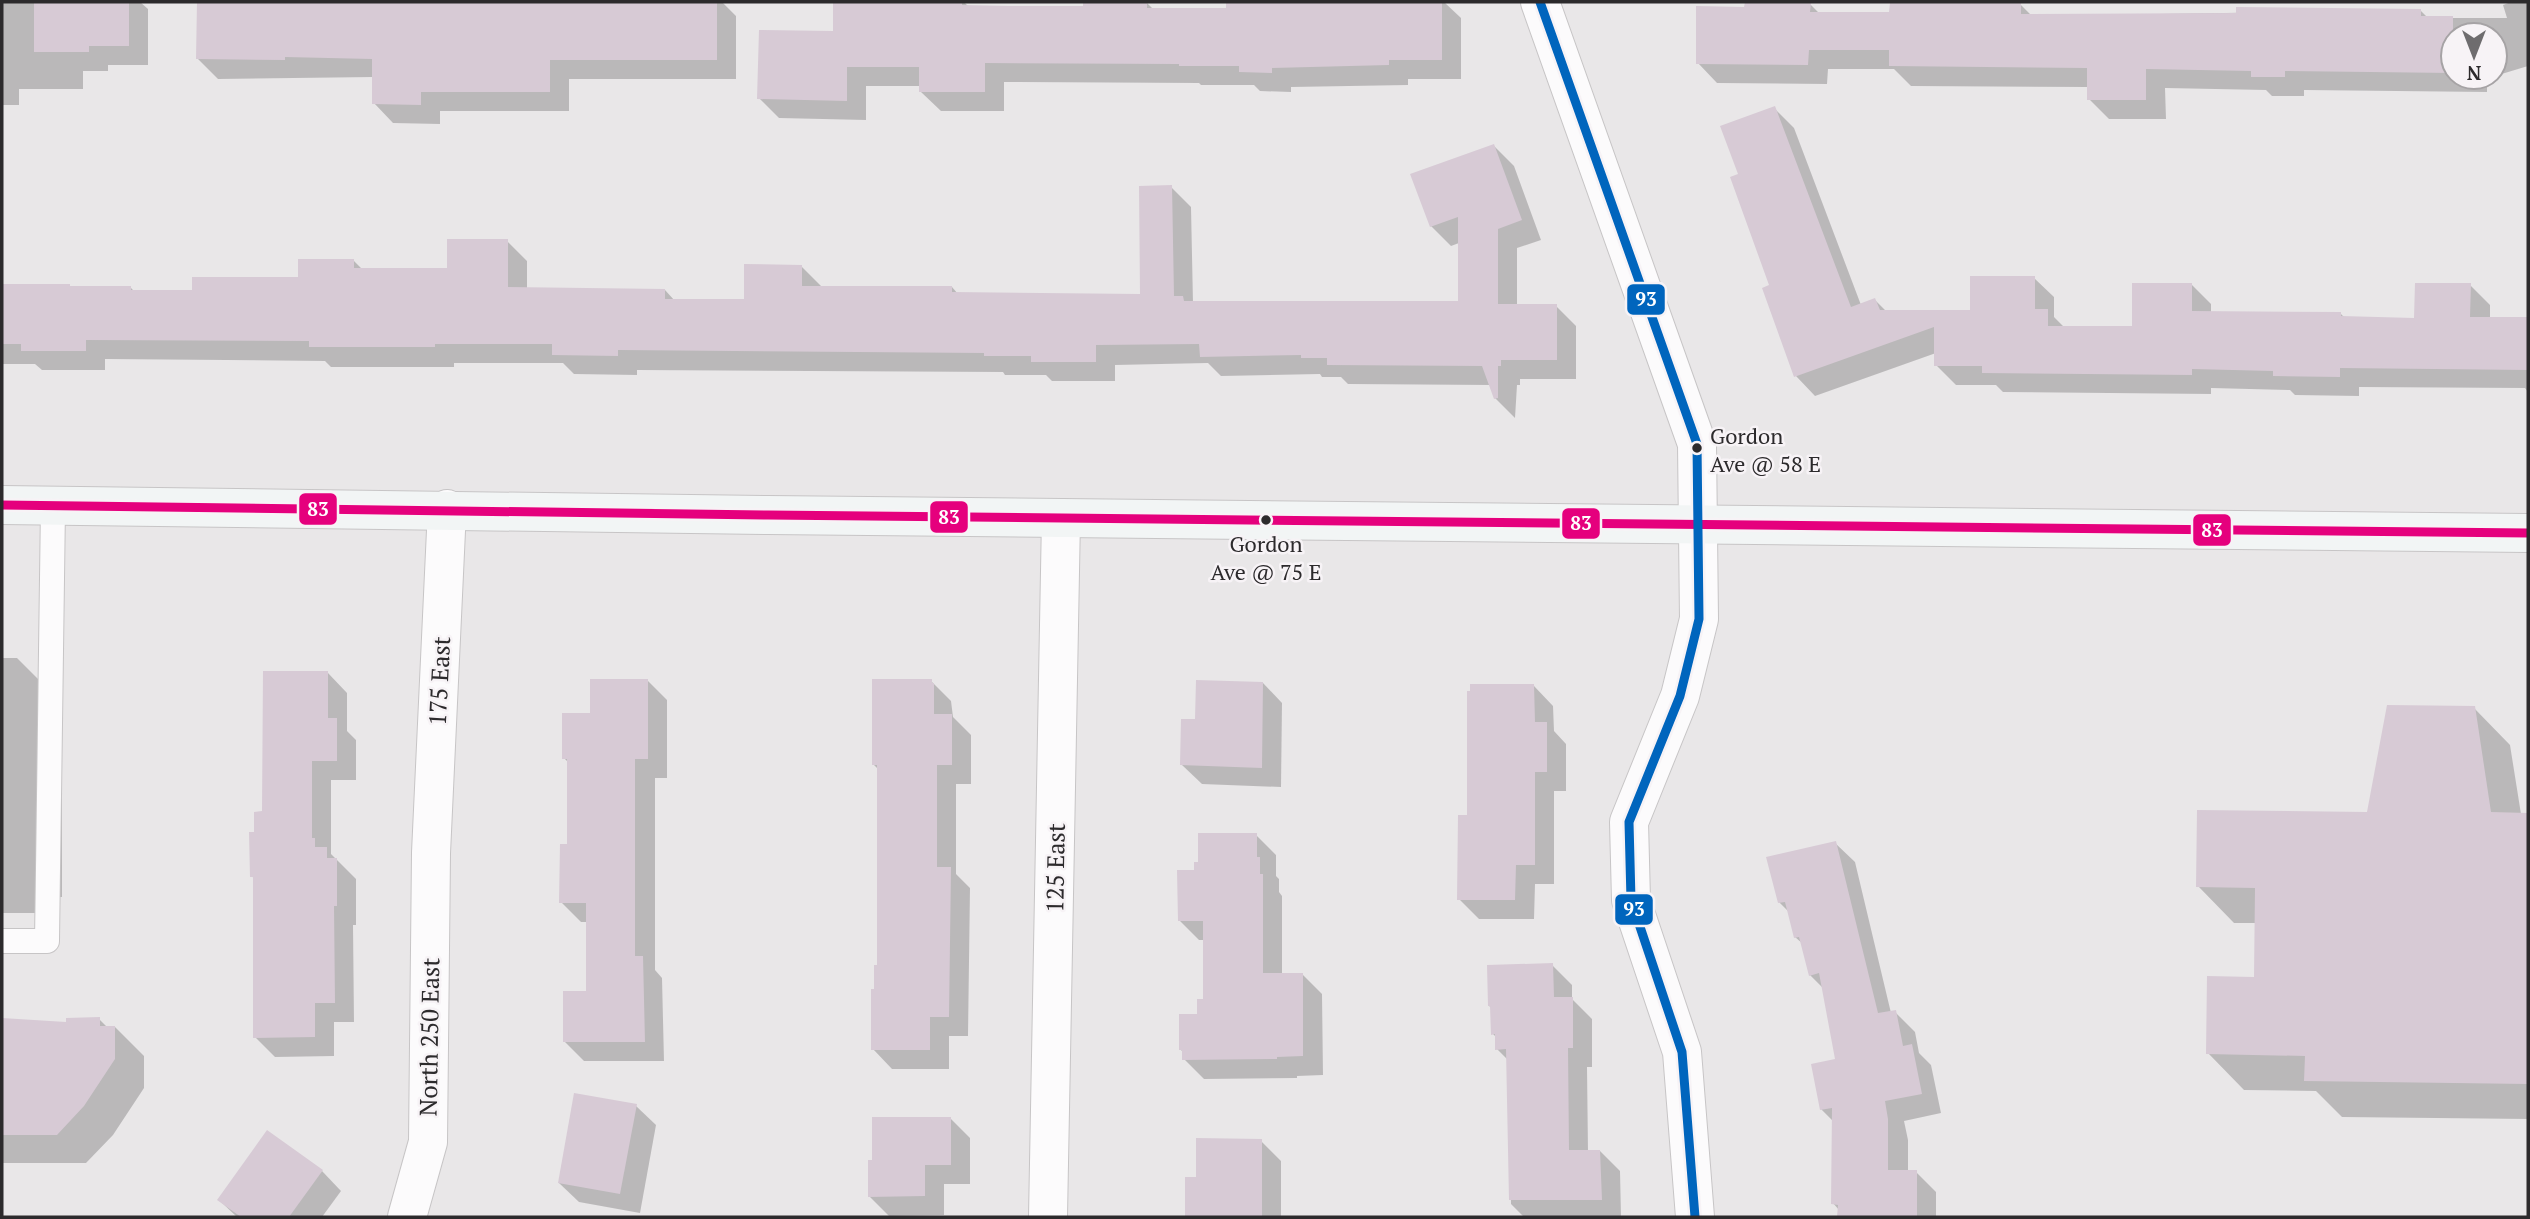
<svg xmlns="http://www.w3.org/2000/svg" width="2530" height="1219" font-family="'PT Serif',serif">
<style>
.shadow{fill:#0003}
.building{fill:#d7cad5}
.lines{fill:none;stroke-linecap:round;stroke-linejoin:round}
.service-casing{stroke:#c7c5c6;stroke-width:26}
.minor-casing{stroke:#c7c5c6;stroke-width:40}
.secondary-casing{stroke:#c7c5c6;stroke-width:40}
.service{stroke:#fcfbfc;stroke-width:24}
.minor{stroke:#fcfbfc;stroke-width:38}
.secondary{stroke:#f2f5f5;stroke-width:38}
.bus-1-casing{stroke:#f7f3f6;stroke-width:14}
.bus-2-casing{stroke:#f7f3f6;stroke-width:14}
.bus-1{stroke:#e5007d;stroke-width:9}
.bus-2{stroke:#0065bd;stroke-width:9}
.bus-dot{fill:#2c2a2c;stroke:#f7f3f6;stroke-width:2.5}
.labels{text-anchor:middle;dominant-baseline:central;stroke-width:5;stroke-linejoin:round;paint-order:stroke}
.bus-label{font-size:22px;fill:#2c2a2c;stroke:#f7f3f6;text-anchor:start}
.street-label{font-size:24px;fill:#2c2a2c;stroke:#f7f3f6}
.line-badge{stroke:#f7f3f6;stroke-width:2.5}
.badge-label{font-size:19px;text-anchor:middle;font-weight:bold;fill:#fff}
</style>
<rect width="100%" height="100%" fill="#e9e7e8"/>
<!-- shadow -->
<g class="shadow">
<path d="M2,2H140L148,9V65H108V71H83V89H19V105H2Z"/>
<path d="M199,2H722L736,16V79H569V111H440V124L393,123L374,103V77L218,79L198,59Z"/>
<path d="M835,2H964L969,7L1084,8L1146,2L1154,10H1228L1331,5V2H1444L1461,18V79H1408V85L1291,87V92L1260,91L1254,85H1201L1199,83L1004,82V111H941L921,92V86H866V120L779,118L759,98L834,33Z"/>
<path d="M2511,2H2528V66L2495,76V35H2453V77H2493L2487,79V92L2304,90V96H2272L2266,90L2165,88L2166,119H2109L2089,99V87L1911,86L1894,69H1828L1827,84L1717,83L1698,63L1746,9L1810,4L1819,13H1891L2020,4L2032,16L2420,10L2428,18H2507L2503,5Z"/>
<path d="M1774,108L1794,128L1861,305L1875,300L1887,312H1972L2034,278L2054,297V317L2065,328H2134L2191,284L2211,304V312L2340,313L2345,318L2416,320L2470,285L2490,305V319H2528V392L2525,388L2359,387V396L2295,395L2290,390L2211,388V394L2003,392L1996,385H1956L1936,365V353L1815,396L1796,376L1740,175Z"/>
<path d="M1494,146L1514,166L1541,240L1517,248V306H1556L1576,326V379H1520V385H1517L1515,418L1495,398L1491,385L1348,384L1341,377H1322L1320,374L1221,376L1208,363L1115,365V381H1052L1046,375H1005L1003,372L637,370V375L574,374L563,363H454V367H331L325,361L105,359V370H42L35,364H2V286H69L71,288H131L134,291L194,292L300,279L354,261L363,270H449L507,241L527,261V289L665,290L675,301H746L801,266L821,286L952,287L958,294L1142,296L1171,187L1191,207L1193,303H1459V243L1451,246L1431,226Z"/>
<path d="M2,658H17L53,694L62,708V897H54V913H2Z"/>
<path d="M328,673L347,693V731L356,740V780H331V854L356,879V925H353L354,1022H334V1056L275,1057L255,1037L254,879L252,876L256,833Z"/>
<path d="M647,680L667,700V778H655V970L662,978L664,1061H584L564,1041L588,992V922H581L561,902L569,845V763L564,758L592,715Z"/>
<path d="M931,681L951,701L953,717L971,735V784H956V874L970,888L968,1036H949V1069H892L873,1049L878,967V769L874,765Z"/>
<path d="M1263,683L1282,703L1281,787L1202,784L1182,765L1197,721Z"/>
<path d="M1534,686L1553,706L1554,731L1566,744V791H1554V884H1535L1534,919H1479L1459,899L1469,816Z"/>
<path d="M2474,708L2510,745L2521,814L2528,815V1119L2342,1117L2316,1091L2244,1090L2208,1053L2255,979L2256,923H2234L2198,886L2369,814Z"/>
<path d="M1256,835L1276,855V876L1279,879V892L1282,896V975L1302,974L1322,994L1323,1075L1297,1076V1078L1204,1079L1184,1059V1053L1180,1049L1205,1001V940H1199L1179,920L1196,872Z"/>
<path d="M1835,843L1855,862L1891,1013L1895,1012L1915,1032L1919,1053L1931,1065L1941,1113L1904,1121L1908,1140V1172H1916L1936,1192V1217H1839V1210L1833,1203L1834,1122L1821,1109L1837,1061L1823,988L1810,975L1803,944L1795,937L1789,912L1779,902Z"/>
<path d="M1552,965L1572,985V999L1592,1019V1067H1587L1588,1152L1600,1151L1620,1171L1621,1217H1524L1511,1204L1508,1060L1497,1049V1038L1493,1034L1492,1008L1489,1006Z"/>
<path d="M99,1019L107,1027H115L144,1056V1088L113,1135L86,1163H2V1020L68,1024Z"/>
<path d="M636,1106L656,1125L640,1213L579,1202L559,1183Z"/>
<path d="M950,1118L970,1138V1184H944V1215L889,1216L869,1196Z"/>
<path d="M1261,1141L1281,1161V1217H1187V1179H1198Z"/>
<path d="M322,1171L341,1191L322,1217H237L219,1200Z"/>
</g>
<!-- building -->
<g class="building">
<path d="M34,2H129V46H89V52H34Z"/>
<path d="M197,2H717V60H550V92H421V105L372,104V59L285,57V60L196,59Z"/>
<path d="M833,2H962V5L1008,6H1083V2H1147V8H1226V3L1442,2V60H1389V65L1272,68V73L1239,72V66H1179V64L985,63V92H919V67H847V101L757,99L759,30L833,31Z"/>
<path d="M1745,2L1811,3L1810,12H1889L1890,3H2021V14L2236,13V7L2421,9V16H2453V73L2285,71V77H2251V71L2146,69V100H2087V68L1889,66V50H1809L1808,65L1696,64V6L1744,7Z"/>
<path d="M1775,106L1851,307L1875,298L1880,310H1970V276H2035V309H2048V326H2132V283H2192V311L2341,312V316L2414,318L2415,283H2471L2470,317H2528V370L2340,368V377L2273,376V371L2192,369V375L1982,373V366H1934V327L1794,377L1762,288L1769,285L1730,177L1738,174L1720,126Z"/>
<path d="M1494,144L1522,220L1498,229V304H1557V360H1501V366H1498V398L1494,399L1482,366L1327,365V358H1301V355L1200,357L1199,344L1096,345V362H1031V356H984V353L618,350V356L552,355V344H435V347H309V341L86,340V351H21V344H2V284H70V286H131V290H192V277H298V259H354V268H447V239H508V287L665,289V299H744V264L802,265V286H952V292L1140,294L1139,186L1172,185L1174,296H1183L1184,301H1458V217L1430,227L1410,174Z"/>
<path d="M263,671H328V718H337V761H312V838H315V847H327V858H337V906H334L335,1003H315V1037L253,1038V877H250L249,832H254V812L262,811Z"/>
<path d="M590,679H648V759H635V956H643L645,1042H563V991H586V903H559L560,844H567V759H562V713H590Z"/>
<path d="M872,679H932V683H934V714H952V765H937V867H951L949,1017H930V1050H871V989H874V965H877V765H872Z"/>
<path d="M1196,680L1263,682L1262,768L1180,765L1181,719H1195Z"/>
<path d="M1470,684H1534L1535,722H1547V772H1535V865H1516L1515,900H1457L1458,815H1467V691H1470Z"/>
<path d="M2387,705L2475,706L2491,812L2528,813V1084L2304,1081L2305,1056L2206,1054L2207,976L2254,977L2255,888L2196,887L2197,810L2367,812Z"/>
<path d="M1198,833H1257V857H1260V874H1263V973H1303V1056L1277,1057V1059L1182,1060V1050H1179V1014H1197V999H1203V921H1178L1177,870H1194V862H1198Z"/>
<path d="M1836,841L1878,1013L1896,1010L1903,1046L1912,1044L1922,1094L1885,1101L1888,1119V1170H1917V1217H1837L1838,1205L1831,1204L1832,1108L1820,1110L1811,1064L1835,1059L1819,973L1809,976L1799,937L1794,938L1785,902L1778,903L1766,857Z"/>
<path d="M1553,963L1554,997H1573V1048H1568L1569,1150H1600L1602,1200H1509L1506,1049L1495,1050V1034L1491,1035L1490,1006H1488L1487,965Z"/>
<path d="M100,1017V1026H115V1059L84,1106L57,1135H2V1018L66,1022V1018Z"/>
<path d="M574,1093L637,1104L620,1194L558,1183Z"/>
<path d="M872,1117H951V1165H925V1196L868,1197V1160H872Z"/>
<path d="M267,1130L323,1170L289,1217H241L217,1200Z"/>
<path d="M1196,1138L1262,1139V1217H1185V1177H1196Z"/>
</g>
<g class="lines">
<!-- service casing -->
<g class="service-casing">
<path id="service" d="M2,941H47L53,506"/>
</g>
<!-- minor casing -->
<g class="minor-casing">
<g id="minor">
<path d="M1540,2L1697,444L1699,619L1680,696L1629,822L1631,900L1682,1052L1695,1217"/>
<path d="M407,1217L428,1142L431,853L447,509"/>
<path d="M1048,1217L1061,518"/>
</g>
</g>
<!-- secondary casing -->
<g class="secondary-casing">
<path id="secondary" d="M2,505L768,515L2528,533"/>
</g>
<!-- service -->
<use href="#service" class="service"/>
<!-- minor -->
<use href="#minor" class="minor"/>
<!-- secondary -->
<use href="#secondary" class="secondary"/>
<!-- bus-1 casing -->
<g class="bus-1-casing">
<path id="bus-1" d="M2,505L768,515L2528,533"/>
</g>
<!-- bus-2 casing -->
<g class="bus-2-casing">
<path id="bus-2" d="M1540,2L1697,444L1699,619L1680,696L1629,822L1631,900L1682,1052L1695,1217"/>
</g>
<!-- bus-1 -->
<use href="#bus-1" class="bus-1"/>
<!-- bus-2 -->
<use href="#bus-2" class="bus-2"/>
</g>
<!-- markers -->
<g class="bus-dot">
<circle cx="1697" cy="448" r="6"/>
<circle cx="1266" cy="520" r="6"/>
</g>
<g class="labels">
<!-- bus labels -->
<g class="bus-label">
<text x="1710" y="435">Gordon<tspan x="1710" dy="28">Ave @ 58 E</tspan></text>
<text x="1266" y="543" text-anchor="middle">Gordon<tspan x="1266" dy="28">Ave @ 75 E</tspan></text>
</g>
<!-- street labels -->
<g class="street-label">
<text transform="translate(439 681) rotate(-87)">175 East</text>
<text transform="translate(1055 868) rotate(-89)">125 East</text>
<text transform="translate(429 1037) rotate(-89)">North 250 East</text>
</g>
</g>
<g class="line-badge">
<rect x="1626" y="283" width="40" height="33" rx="7" fill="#0065bd"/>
<rect x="298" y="492" width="40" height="34" rx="7" fill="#e5007d"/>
<rect x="929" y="500" width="40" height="34" rx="7" fill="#e5007d"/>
<rect x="1561" y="507" width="40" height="33" rx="7" fill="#e5007d"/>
<rect x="2192" y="513" width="40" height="34" rx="7" fill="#e5007d"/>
<rect x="1614" y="893" width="40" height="33" rx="7" fill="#0065bd"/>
</g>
<g class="badge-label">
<text x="1646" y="306">93</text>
<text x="318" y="516">83</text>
<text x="949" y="524">83</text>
<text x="1581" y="530">83</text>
<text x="2212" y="537">83</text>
<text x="1634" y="916">93</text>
</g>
<!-- border -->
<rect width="2530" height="1219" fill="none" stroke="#2c2a2c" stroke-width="7"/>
<!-- north arrow -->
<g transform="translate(2474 56) rotate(180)"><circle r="33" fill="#f7f3f6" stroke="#a6a3a5" stroke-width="2"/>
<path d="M0-5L12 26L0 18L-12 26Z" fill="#6e6c6e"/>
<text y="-10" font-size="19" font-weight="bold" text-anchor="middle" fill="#2c2a2c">N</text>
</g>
</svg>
